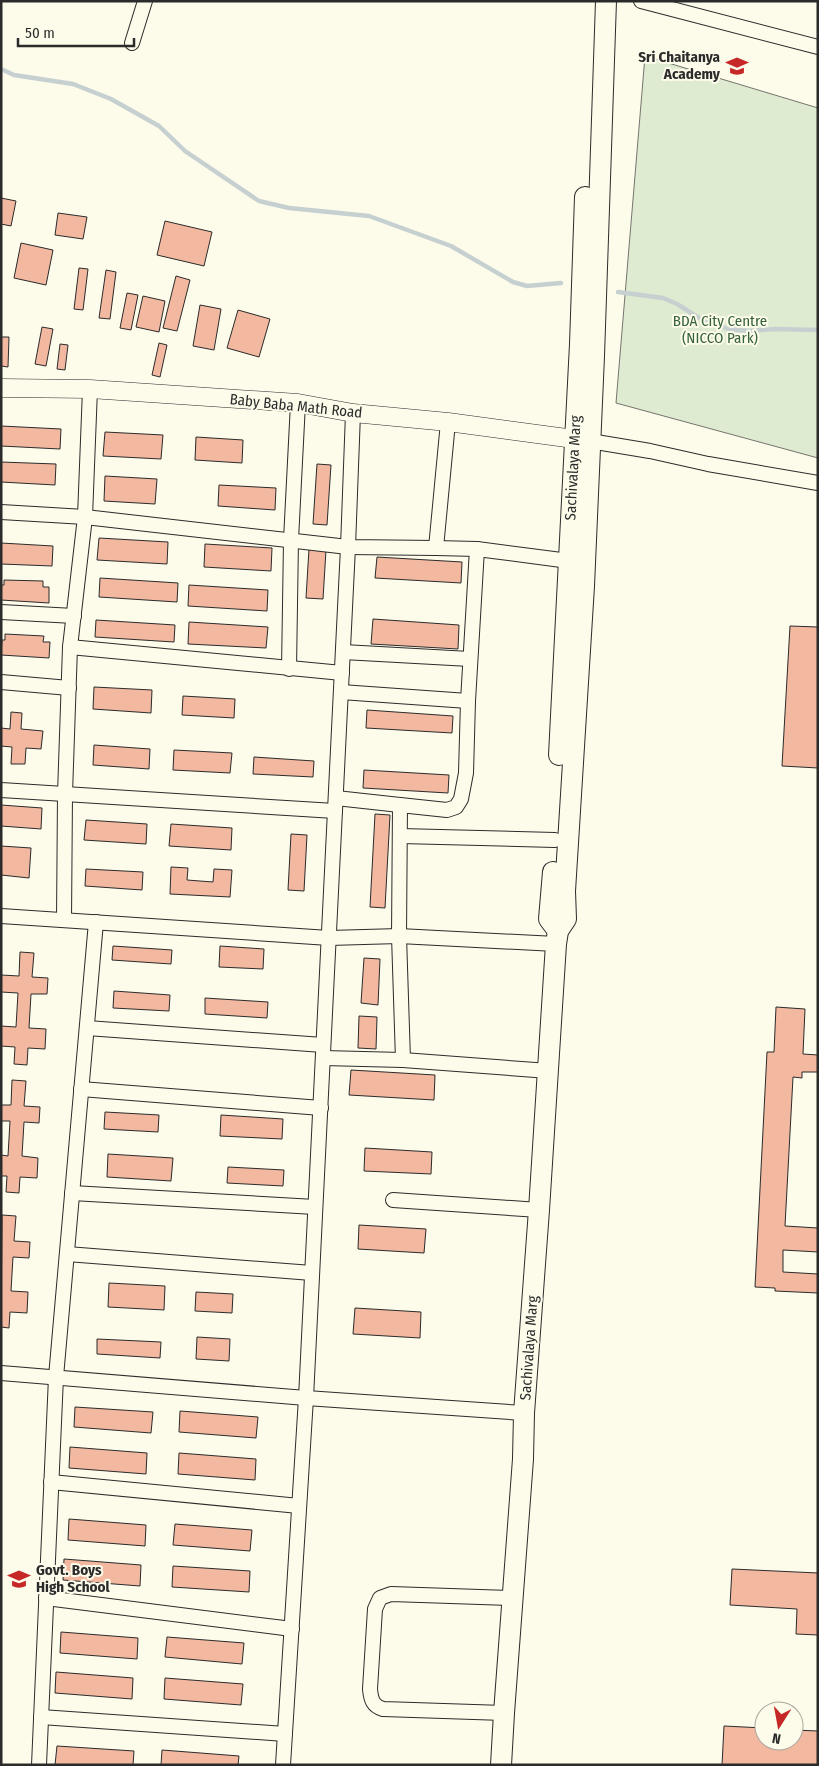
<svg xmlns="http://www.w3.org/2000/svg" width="819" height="1766" font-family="'Fira Sans Condensed',sans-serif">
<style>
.green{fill:#deebd1;stroke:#74746e}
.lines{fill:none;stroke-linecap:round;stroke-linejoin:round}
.stream{stroke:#c7d0d0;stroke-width:4.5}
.building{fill:#f2b8a0;stroke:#2b2b2b}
.minor-casing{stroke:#2b2b2b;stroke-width:16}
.tertiary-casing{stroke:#2b2b2b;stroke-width:19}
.secondary-casing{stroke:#2b2b2b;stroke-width:22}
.minor{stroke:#fdfbea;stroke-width:14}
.tertiary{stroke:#fdfbea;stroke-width:18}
.secondary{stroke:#fdfbea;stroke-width:20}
.labels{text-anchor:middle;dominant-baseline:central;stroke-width:4;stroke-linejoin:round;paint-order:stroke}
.poi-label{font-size:15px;font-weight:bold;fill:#2b2b2b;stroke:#fdfbea;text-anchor:end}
.park-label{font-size:15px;fill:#34623c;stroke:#fdfbea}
.street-label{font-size:15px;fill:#2b2b2b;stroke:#fdfbea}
</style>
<rect width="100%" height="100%" fill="#fdfbea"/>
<!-- green -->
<path class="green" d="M645,56L818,108V458L616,403Z"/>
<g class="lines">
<!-- stream -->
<g class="stream">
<path d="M1,69L14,75L73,84L111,99L159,126L185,151L259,201L289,208L369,216L451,246L513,282L527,286L561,283"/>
<path d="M618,292L663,298L677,304L699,318L728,329L749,331L775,329L818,330"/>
</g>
</g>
<!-- building -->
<g class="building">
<path d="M1,198L16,201L11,226L1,224Z"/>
<path d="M58,213L87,217L83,239L55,235Z"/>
<path d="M165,221L212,232L204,266L157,255Z"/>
<path d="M21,243L53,250L46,285L14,278Z"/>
<path d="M79,268L88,269L83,310L74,309Z"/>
<path d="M106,270L116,272L110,319L99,318Z"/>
<path d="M176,276L190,280L177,331L163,328Z"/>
<path d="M127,293L138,295L131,330L120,328Z"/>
<path d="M143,296L165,301L159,332L136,327Z"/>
<path d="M200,305L221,309L214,350L193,346Z"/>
<path d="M238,310L270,319L259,357L227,348Z"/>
<path d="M42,327L53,329L46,366L35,364Z"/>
<path d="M1,337H9L8,367L1,366Z"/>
<path d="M159,343L167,345L160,377L152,375Z"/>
<path d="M60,344L68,345L65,370L57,369Z"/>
<path d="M1,426L61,429L60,449L1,446Z"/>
<path d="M105,432L163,435L161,459L103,456Z"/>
<path d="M196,437L243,440L242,463L195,460Z"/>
<path d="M1,462L56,464L55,485L1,482Z"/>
<path d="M317,464L331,465L327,525L313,524Z"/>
<path d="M105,476L157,479L155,504L104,501Z"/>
<path d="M219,485L276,488L275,510L218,506Z"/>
<path d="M99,538L168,542L167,564L97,560Z"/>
<path d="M1,543L53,546L52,566L1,564Z"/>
<path d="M205,544L272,548L271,571L204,567Z"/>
<path d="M309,549L326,550L323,599L306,598Z"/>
<path d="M377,557L462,562L461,583L375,578Z"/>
<path d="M100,578L178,583L177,602L99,597Z"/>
<path d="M4,580L43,581V587H49V603L1,600V585H4Z"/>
<path d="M189,585L268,590L267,611L188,606Z"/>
<path d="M373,619L459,625L458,649L371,644Z"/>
<path d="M96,620L175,625L174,642L95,637Z"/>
<path d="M189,622L268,627L266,648L188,644Z"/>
<path d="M790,626L818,627V768L782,766Z"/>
<path d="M5,634L44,636L43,642H50L49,658L1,655L2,640H5Z"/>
<path d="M94,687L152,690L151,713L93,709Z"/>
<path d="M183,696L235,699L234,718L182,715Z"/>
<path d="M367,710L453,716L452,733L366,728Z"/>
<path d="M11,712L22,713L21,729L43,731L41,749L26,748L25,764H11L12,747L1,746V728L10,729Z"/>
<path d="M94,745L150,749L149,769L93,765Z"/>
<path d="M174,750L232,753L230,773L173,770Z"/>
<path d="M254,757L314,761L313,777L253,774Z"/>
<path d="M364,770L449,775L448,793L363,788Z"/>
<path d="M1,805L42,808L41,829L1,826Z"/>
<path d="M375,814L390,815L385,908L370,907Z"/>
<path d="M86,820L147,824L146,844L84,840Z"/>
<path d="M171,824L232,828L231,850L169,846Z"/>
<path d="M291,834L307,835L304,891L288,890Z"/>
<path d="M1,846L31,848L29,878L1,875Z"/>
<path d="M171,867L188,868L187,880L213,882L214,869L232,870L230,897L170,894Z"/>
<path d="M86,869L143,872L142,890L85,886Z"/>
<path d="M113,946L172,950L171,964L112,960Z"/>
<path d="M220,946L264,949L263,969L219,967Z"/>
<path d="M20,952L34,953L32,977L48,978L47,994H31L29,1028L46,1029L45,1049L28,1048L27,1065L14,1064L15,1047L1,1046V1026L16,1027L18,993L1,992V975L19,976Z"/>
<path d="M364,958L380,959L378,1005L361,1003Z"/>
<path d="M114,991L170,995L169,1011L113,1008Z"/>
<path d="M205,998L268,1002L267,1018L205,1014Z"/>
<path d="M776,1007L805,1009L803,1054L818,1055V1072H802V1078L793,1077L785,1226L818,1228V1252L783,1250V1272L818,1274V1293L775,1291V1288L755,1287L767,1052H774Z"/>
<path d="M359,1016L377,1017L376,1049L358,1048Z"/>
<path d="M351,1070L435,1075L434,1100L349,1095Z"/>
<path d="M12,1080L26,1081L24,1106L40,1107L39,1123L24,1122L22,1156L38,1158L37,1178L20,1177L19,1193L6,1192L7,1176H1V1155L8,1156L10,1121H1V1105H11Z"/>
<path d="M105,1112L159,1115L158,1132L104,1129Z"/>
<path d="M221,1115L283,1119L282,1139L220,1136Z"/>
<path d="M365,1148L432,1152L431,1174L364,1171Z"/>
<path d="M108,1154L173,1158L171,1181L107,1177Z"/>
<path d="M228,1167L284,1170L283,1186L227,1183Z"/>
<path d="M2,1215L16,1216L14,1241L30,1242L29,1258L13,1257L11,1291L28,1292L27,1313L10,1312L9,1328L1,1327Z"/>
<path d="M359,1225L426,1229L424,1253L358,1249Z"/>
<path d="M109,1283L165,1286L164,1310L108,1307Z"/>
<path d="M196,1292L233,1294L232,1313L195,1311Z"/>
<path d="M355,1308L421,1312L420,1338L353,1334Z"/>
<path d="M197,1337L230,1339L229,1361L196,1359Z"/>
<path d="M97,1339L161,1342L160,1358L97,1354Z"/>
<path d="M75,1407L153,1412L151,1433L74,1427Z"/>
<path d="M180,1411L258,1417L256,1438L179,1432Z"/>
<path d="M70,1447L147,1453L146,1474L69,1468Z"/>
<path d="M179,1453L256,1459L255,1480L178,1474Z"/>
<path d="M69,1519L146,1525L145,1546L68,1540Z"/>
<path d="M175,1524L252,1530L250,1551L173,1545Z"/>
<path d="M64,1559L141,1565L140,1586L63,1580Z"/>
<path d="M173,1566L250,1571L249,1592L172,1587Z"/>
<path d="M732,1569L818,1573V1635L796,1634L797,1609L730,1605Z"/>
<path d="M61,1632L138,1638L137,1659L60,1653Z"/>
<path d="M167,1637L244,1643L242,1664L165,1657Z"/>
<path d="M56,1672L133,1678L132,1699L55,1693Z"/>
<path d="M165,1678L243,1684L241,1705L164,1699Z"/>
<path d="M724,1726L764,1728V1741H794V1730L818,1731V1765H722Z"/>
<path d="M57,1746L134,1751L133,1765H55Z"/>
<path d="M162,1750L239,1756L238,1765H161Z"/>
</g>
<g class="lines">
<!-- minor casing -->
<g class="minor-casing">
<g id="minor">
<path d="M641,1L818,47"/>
<path d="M132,43L145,1"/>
<path d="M448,422L436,548L477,549L569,561"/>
<path d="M590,441L650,451L708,464L818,483"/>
<path d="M1,512L85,517L348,547L436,548"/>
<path d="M1,612L74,616"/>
<path d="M70,647L342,673"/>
<path d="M343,652L470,659"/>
<path d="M289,669L291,540L298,403"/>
<path d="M1,682L69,688"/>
<path d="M341,692L468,701"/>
<path d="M1,790L335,811"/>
<path d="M336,798L400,805"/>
<path d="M400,836L555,840"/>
<path d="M1,916L329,938L399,936L556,944"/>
<path d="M64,920L65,794L70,647L85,517L90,389"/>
<path d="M87,1028L323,1045"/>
<path d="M323,1058L403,1060L549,1071"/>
<path d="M403,1060L399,936L400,805L447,810L456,807L461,799L466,773L468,701L477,549"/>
<path d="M81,1089L321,1108"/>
<path d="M72,1193L315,1207"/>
<path d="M393,1200L539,1210"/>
<path d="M67,1254L312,1273"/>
<path d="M1,1373L306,1398L524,1413"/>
<path d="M51,1482L299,1506"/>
<path d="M46,1598L292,1629"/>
<path d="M504,1713L383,1709C373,1706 371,1700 370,1689L375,1609L380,1598L391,1594L513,1598"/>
<path d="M41,1717L285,1734"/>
<path d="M39,1765L56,1377L96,922"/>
<path d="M283,1765L306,1398L348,547L353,413"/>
</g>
</g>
<!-- tertiary casing -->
<g class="tertiary-casing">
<path id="tertiary" d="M1,388L90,389L298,403L353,413L448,422L589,441"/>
</g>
<!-- secondary casing -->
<g class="secondary-casing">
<g id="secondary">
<path d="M559,755L580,344L585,197"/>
<path d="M553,872L549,919L558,931"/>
<path d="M501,1765L504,1713L523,1459L524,1413L539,1210L556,944L558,931L566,919L565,891L584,586L594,356L606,1"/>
</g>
</g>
<!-- minor -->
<use href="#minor" class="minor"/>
<!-- tertiary -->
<use href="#tertiary" class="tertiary"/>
<!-- secondary -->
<use href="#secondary" class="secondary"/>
</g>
<!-- icons -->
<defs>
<g id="school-bare" transform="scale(1.725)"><path d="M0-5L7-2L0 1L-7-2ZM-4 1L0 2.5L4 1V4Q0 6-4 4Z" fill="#c62828" stroke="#fdfbea" stroke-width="2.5" paint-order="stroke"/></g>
</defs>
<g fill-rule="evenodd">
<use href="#school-bare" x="737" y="66"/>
<use href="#school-bare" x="19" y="1579"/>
</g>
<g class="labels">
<!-- poi labels -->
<g class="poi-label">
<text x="720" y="57">Sri Chaitanya<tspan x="720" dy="17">Academy</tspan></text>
<text x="36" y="1570" text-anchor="start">Govt. Boys<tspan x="36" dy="17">High School</tspan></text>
</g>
<!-- park labels -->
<g class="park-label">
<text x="720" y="321">BDA City Centre<tspan x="720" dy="17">(NICCO Park)</tspan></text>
</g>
<!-- street labels -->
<g class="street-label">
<text transform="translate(296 406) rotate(6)">Baby Baba Math Road</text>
<text transform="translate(573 468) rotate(-87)">Sachivalaya Marg</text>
<text transform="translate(529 1348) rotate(-86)">Sachivalaya Marg</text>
</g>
</g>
<!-- border -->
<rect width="819" height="1766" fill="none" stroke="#2b2b2b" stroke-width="5"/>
<!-- north arrow -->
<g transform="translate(779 1726) rotate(191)"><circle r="24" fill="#fdfbea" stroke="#a9a89e"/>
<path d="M0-4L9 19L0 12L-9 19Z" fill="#c62828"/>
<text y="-8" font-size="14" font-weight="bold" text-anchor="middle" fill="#2b2b2b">N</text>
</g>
<!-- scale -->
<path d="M18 38v8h116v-8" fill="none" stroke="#2b2b2b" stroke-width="2.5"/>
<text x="25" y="38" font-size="15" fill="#2b2b2b" stroke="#fdfbea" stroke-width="4" paint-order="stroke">50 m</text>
</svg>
